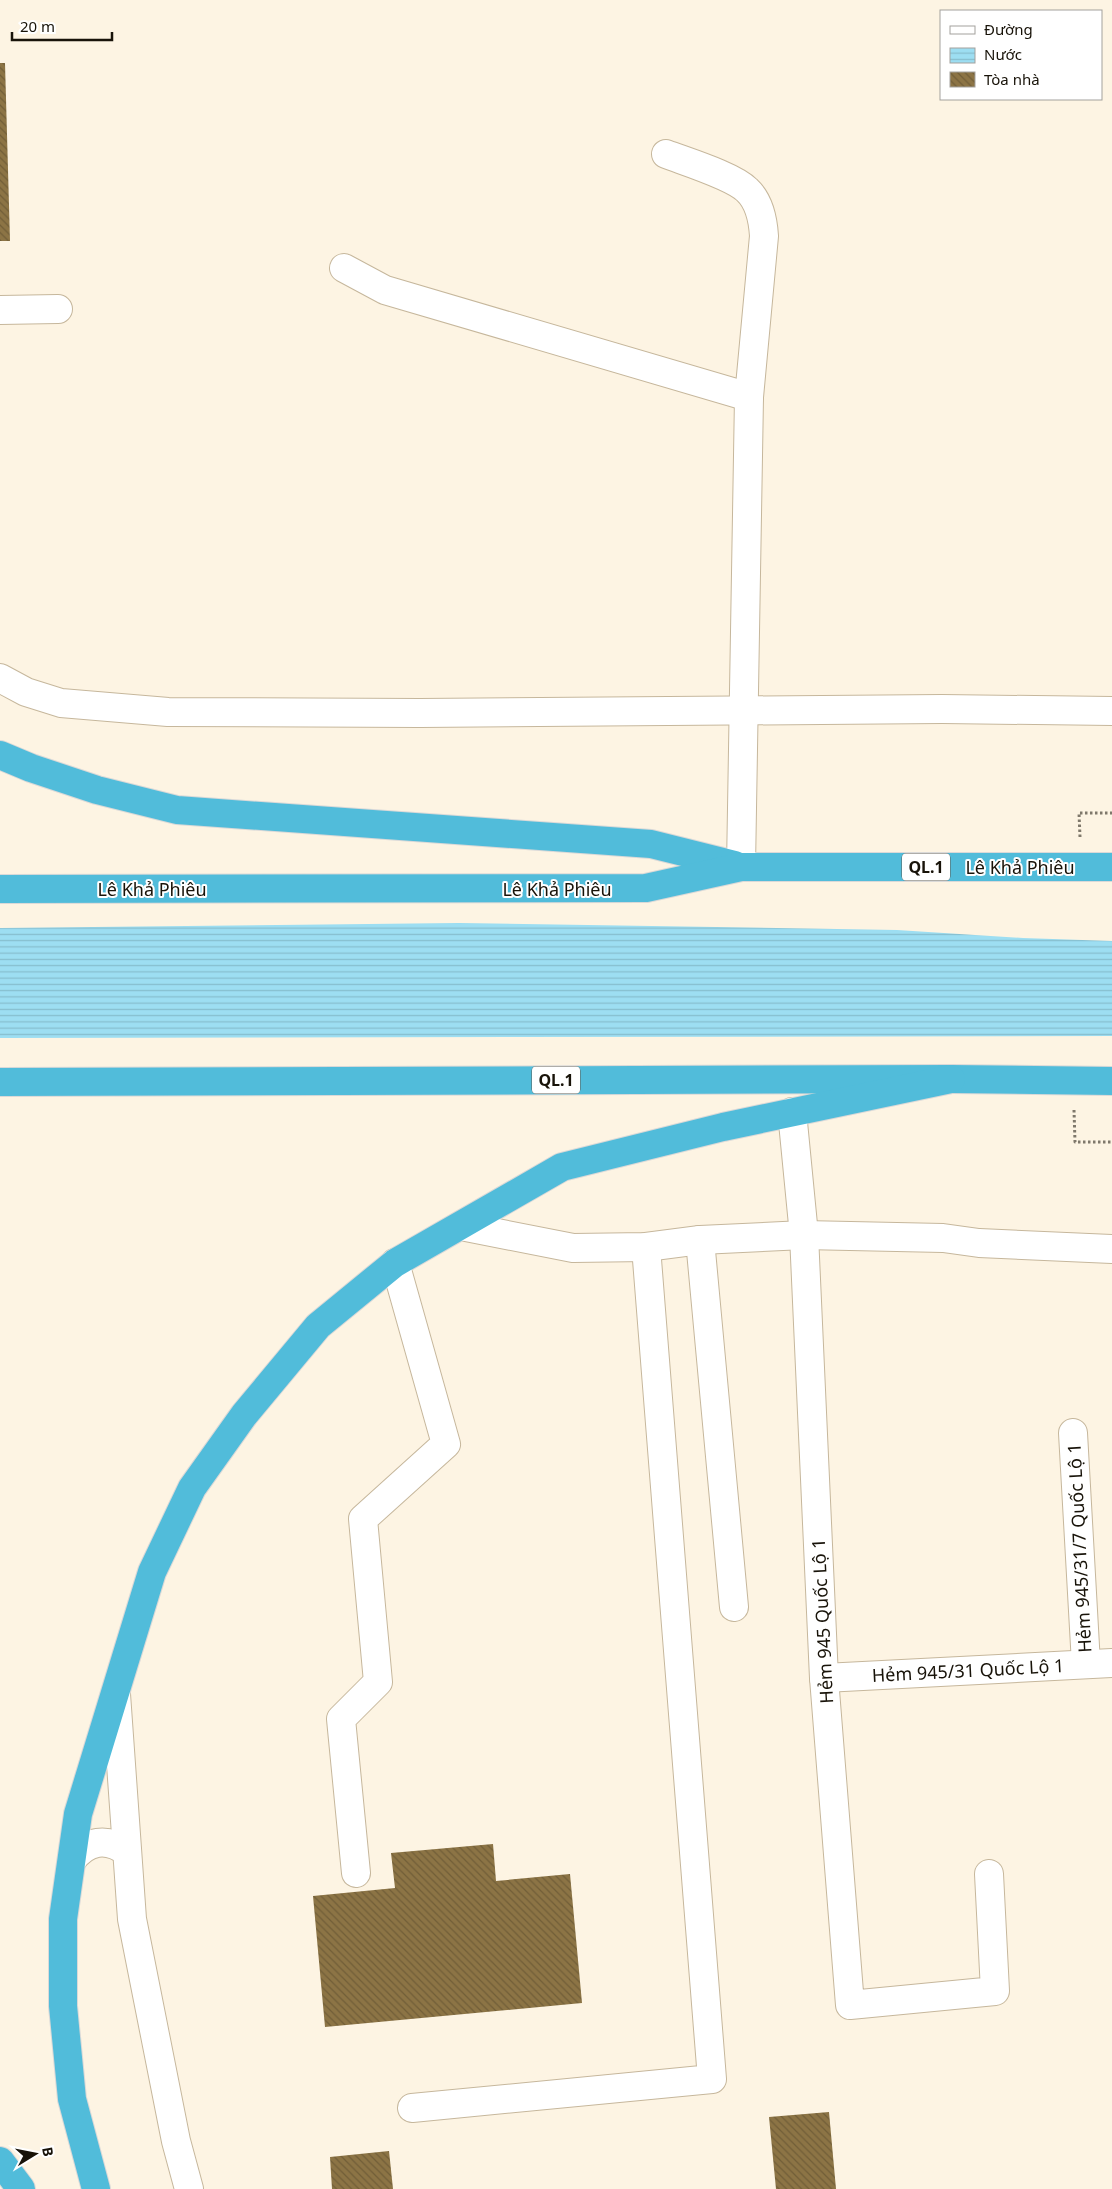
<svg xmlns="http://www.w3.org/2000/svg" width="1112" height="2189" font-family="'Noto Sans',sans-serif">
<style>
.water{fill:url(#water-rules)}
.building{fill:url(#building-back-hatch)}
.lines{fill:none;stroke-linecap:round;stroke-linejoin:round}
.minor-casing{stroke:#c6b79c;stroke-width:30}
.highway-casing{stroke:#dad9d8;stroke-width:30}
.path{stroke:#7f786b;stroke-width:3;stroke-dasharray:2.5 2.5;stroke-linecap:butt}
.minor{stroke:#fff;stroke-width:28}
.highway{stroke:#51bcda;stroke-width:28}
.labels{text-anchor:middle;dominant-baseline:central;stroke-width:4;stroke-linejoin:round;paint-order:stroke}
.shield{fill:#fff;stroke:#5d5a53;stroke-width:1}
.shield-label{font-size:16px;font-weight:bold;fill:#181309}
.street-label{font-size:18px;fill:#181309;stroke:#fff}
</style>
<defs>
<pattern id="water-rules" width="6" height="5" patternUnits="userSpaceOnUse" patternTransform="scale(1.25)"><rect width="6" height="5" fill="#9ddef2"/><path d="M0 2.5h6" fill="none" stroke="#86bece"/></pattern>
<pattern id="building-back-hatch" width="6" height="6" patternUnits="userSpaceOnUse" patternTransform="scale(1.25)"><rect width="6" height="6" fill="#8c7445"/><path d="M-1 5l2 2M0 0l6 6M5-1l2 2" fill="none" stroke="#715e38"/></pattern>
</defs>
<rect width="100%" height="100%" fill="#fdf4e3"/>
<!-- water -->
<path class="water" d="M459,923L897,930L1023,938L1112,941V1036L0,1038V928Z"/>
<!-- building -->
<g class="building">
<path d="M0,63H5L10,241H0Z"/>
<path d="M493,1844L496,1881L570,1874L582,2003L325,2027L313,1896L395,1888L391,1853Z"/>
<path d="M829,2112L836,2189H776L769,2117Z"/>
<path d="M389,2151L393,2189H332L330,2157Z"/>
</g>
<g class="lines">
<!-- minor casing -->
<g class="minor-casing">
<g id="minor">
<path d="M666,154C687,162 733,176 747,190C760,202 763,220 764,236L749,397L741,867"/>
<path d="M344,268L385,290L749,397"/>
<path d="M0,310L58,309"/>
<path d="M0,678L26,692L61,703L168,712L420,713L942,709L1112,711"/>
<path d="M792,1112L804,1235L824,1678L850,2005L995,1991L989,1874"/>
<path d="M461,1226L573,1248L646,1247L700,1240L804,1235L943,1238L979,1243L1112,1249"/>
<path d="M700,1240L734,1607"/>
<path d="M1073,1433L1086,1664"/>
<path d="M824,1678L1112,1663"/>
<path d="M116,1694L132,1919L176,2141L189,2189"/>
<path d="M72,1860C87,1840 107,1837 127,1852"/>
<path d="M356,1873L341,1719L378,1682L363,1519L446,1444L395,1263"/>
<path d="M412,2108L712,2079L646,1247"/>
</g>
</g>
<!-- highway casing -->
<g class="highway-casing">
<g id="highway">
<path d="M0,755L31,768L97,790L177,810L651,844L735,865"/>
<path d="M0,889L646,888L741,867H1112"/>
<path d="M0,1082L951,1079L1112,1081"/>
<path d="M0,2161L21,2189"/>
<path d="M96,2189L72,2099L63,2006V1919L78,1814L152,1572L192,1488L244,1415L318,1326L395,1263L562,1167L723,1127L951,1079"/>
</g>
</g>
<!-- path -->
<g class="path">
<path d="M1080,837L1079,813H1112"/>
<path d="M1074,1110L1075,1142H1112"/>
</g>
<!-- minor -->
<use href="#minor" class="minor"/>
<!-- highway -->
<use href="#highway" class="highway"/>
</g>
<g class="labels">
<!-- shield labels -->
<g class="shield">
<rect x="902" y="853.5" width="48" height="27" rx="4"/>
<rect x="532" y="1066.5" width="48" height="27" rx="4"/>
</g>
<g class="shield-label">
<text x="926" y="867">QL.1</text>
<text x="556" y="1080">QL.1</text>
</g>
<!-- street labels -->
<g class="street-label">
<text x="1020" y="867">Lê Khả Phiêu</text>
<text x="152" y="889">Lê Khả Phiêu</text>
<text x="557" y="889">Lê Khả Phiêu</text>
<text transform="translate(1079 1548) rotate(-93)">Hẻm 945/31/7 Quốc Lộ 1</text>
<text transform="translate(822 1621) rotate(-93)">Hẻm 945 Quốc Lộ 1</text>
<text transform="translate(968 1670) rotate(-3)">Hẻm 945/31 Quốc Lộ 1</text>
</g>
</g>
<!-- legend -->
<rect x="940" y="10" width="162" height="90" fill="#ffffff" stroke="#a3a19d"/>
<rect x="950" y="26" width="25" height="8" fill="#ffffff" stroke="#a3a19d"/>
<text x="984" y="35" font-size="15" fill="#181309">Đường</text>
<rect x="950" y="48" width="25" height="15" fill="url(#water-rules)" stroke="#a3a19d"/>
<text x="984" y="60" font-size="15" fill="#181309">Nước</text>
<rect x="950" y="72" width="25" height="15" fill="url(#building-back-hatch)" stroke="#a3a19d"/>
<text x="984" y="85" font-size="15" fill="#181309">Tòa nhà</text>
<!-- north arrow -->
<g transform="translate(35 2154) rotate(80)" stroke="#ffffff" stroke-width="4" paint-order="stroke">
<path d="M0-4L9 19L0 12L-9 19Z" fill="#181309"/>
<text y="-8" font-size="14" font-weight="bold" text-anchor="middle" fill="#181309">B</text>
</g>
<!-- scale -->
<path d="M12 32v8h100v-8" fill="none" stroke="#181309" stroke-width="2.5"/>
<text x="20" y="32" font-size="15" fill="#181309" stroke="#ffffff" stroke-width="4" paint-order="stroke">20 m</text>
</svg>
